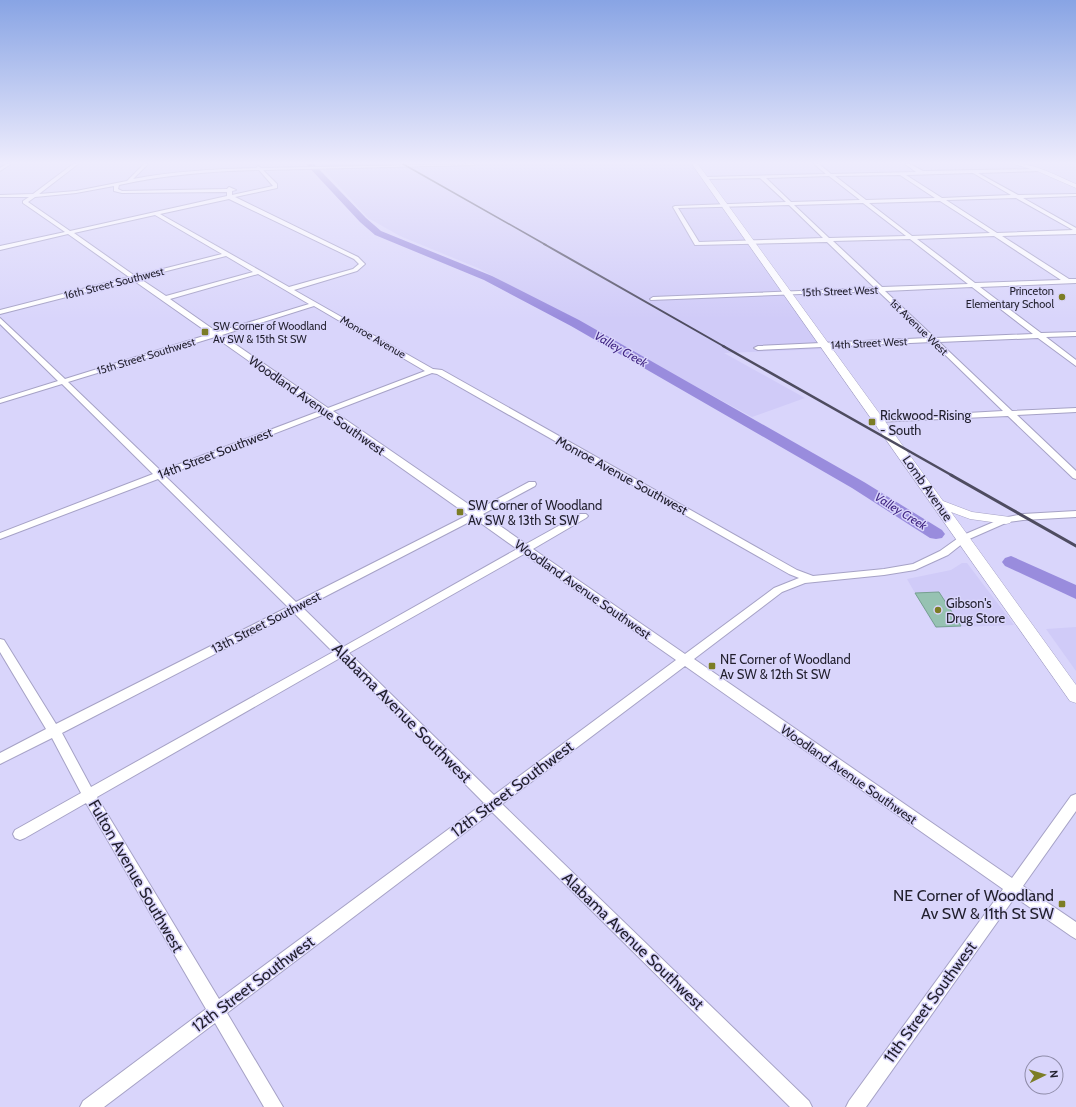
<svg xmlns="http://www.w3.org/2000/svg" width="1076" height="1107" font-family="Cabin,sans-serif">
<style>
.built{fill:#d0cbf8}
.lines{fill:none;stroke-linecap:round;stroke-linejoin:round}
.river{fill:#998cdd;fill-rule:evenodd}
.building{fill:#96c2b2;stroke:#76a091}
.minor-casing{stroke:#a6a2c6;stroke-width:2}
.major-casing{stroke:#a6a2c6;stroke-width:1}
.minor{fill:#fff;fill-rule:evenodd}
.major{fill:#fff;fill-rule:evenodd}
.rail-far3{stroke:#4e4c60;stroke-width:1.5}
.rail-far2{stroke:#4e4c60;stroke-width:2}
.rail-far1{stroke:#4e4c60;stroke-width:2.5}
.rail{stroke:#4e4c60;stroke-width:3}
.poi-dot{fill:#7c7d26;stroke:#d9d5fb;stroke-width:1.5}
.labels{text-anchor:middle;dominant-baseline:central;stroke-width:3;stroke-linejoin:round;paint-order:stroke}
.far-street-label{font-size:11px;fill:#211f2d;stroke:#d9d5fb}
.far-poi-label{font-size:11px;fill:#211f2d;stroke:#d9d5fb;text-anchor:end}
.far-water-label{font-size:12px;font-style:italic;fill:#402583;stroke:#d9d5fb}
.street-label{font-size:13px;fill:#211f2d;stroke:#d9d5fb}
.poi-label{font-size:13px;fill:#211f2d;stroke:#d9d5fb;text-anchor:start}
.near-street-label{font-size:16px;fill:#211f2d;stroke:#d9d5fb}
.near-poi-label{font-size:16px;fill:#211f2d;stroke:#d9d5fb;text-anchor:end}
</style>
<rect width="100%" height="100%" fill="#d9d5fb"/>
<!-- built -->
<g class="built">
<path d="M319,164H691L823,349L724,353L805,398L752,417L478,268L400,236L368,218Z"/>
<path d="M962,563H967L1014,625L935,628L907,579L951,570Z"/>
<path d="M1076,627V671L1046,629Z"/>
</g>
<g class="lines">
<!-- river -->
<g class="river">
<path d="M306,164H314L366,218L381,231L492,276L579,320L864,482L942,530L945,534L942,538L936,539L930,538L852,488L571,326L484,280L375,235L360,222Z"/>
<path d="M1011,556L1076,585V599L1005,566L1002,562L1005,558Z"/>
</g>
</g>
<!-- building -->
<path class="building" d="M939,592L961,626L936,627L915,593Z"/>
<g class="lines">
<!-- minor casing -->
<g class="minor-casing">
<g id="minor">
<path d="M6,164H11L0,171V168Z"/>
<path d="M73,164H78L39,194L76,191L127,181L144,164H148L133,179C174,171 215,169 256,168L258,166L261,168L476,164L474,165L263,170L277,184V188L235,197L358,257L365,264L357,271L294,290L433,369L442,370L797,570L813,576L884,569L913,564L940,551L961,536L1003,518L1023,514L1076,511V517L1023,520L1008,522L967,540L948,555L915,570L884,575L805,583L782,592L694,659L1012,878L1071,796L1076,794V811L1023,886L1076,922V939L1071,936L1015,897L866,1107H846L849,1101L1003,889L685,666L502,804L809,1101L812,1107H790L492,812L227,1013L283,1107H264L215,1023L104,1107H80L83,1101L206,1009L86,803L25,838L20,840L15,838L13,834L15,830L81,793L52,738L0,764V753L46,729L0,652V639L4,640L56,724L288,607L158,479L0,539V533L153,474L62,384L0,403V399L58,381L0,324V318L65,379L210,334L133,280L0,314V310L129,277L68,234L0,250V246L65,232L23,203V201L29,197H0V195L33,194ZM259,170L273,186L232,195V191L236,190L229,187L227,189L122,191L118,189L119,185C165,175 211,171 259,170ZM114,186V191L122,193L227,192V196L70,231L28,202L35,197L76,193ZM229,199L354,259L359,264L353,269L289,287L160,214ZM155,215L222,254L135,276L74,233ZM226,256L253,272L166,296L139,278ZM258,274L309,304L217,332L170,299ZM314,306L425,371L328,408L222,335ZM215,337L320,411L161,471L68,382ZM432,373L437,374L789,574L799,578L774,588L685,654L533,549L586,518L588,516L586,514H580L526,544L483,514L535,486L536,484L535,482H529L477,510L333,411ZM325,414L468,515L296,602L165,476ZM475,519L517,549L343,647L303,608ZM524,554L676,660L494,795L349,653ZM294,613L333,652L91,787L62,733ZM340,658L484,803L219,999L97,797Z"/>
<path d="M814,164H819L831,174L916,172L905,164H910L923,171L1039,169L1041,171L978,173L1018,195L1076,194V196L1023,198L1076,228V234L1002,236L1069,279H1076V283L980,287L1041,333L1076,332V336L1046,337L1076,360V366L1038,338L939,342L1012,411L1076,408V412L1017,415L1076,471V479L1073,478L1008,416L876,422L875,420L879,418L1003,411L932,342L758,350L754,348L758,346L928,338L878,291L651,300L650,299L653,297L875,288L827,242L695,245L673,207L675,206L786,202L760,178L705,179L703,178L705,177L826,174ZM973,173L1011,195L942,198L906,175ZM900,175L935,198L866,200L835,176ZM829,176L860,200L791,202L766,178ZM1016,198L1073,230L997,233L946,200ZM940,201L990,233L912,236L869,203ZM863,203L906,236L829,238L794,205ZM789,205L823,238L699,242L678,208ZM994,236L1061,280L975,283L917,239ZM910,239L968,284L882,287L833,241ZM972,287L1033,334L935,338L885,291Z"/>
</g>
</g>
<!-- major casing -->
<g class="major-casing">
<g id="major">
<path d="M692,164H698L943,501L972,512L1010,517L1012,520L1010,523L1006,524L970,519L951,512L1076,685V703L1070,701Z"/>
<path d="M1014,164C1035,163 1057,176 1076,184V188L1037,171Z"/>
</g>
</g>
<!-- minor -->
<use href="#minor" class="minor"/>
<!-- major -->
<use href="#major" class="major"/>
<!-- rail-far3 -->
<path class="rail-far3" d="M403,164L546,245"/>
<!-- rail-far2 -->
<path class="rail-far2" d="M544,244L725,347"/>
<!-- rail-far1 -->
<path class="rail-far1" d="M723,346L953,476"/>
<!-- rail -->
<path class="rail" d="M951,475L1076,546"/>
</g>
<!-- sky -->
<linearGradient id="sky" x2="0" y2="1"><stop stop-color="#88a4e4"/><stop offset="0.51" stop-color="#eeecfd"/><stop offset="1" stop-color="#eeecfd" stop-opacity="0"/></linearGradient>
<rect width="1076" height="319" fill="url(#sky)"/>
<!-- markers -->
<g class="poi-dot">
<circle cx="1062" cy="297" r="4"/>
<rect x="201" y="328" width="8" height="8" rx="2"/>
<rect x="868" y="418" width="8" height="8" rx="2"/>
<rect x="456" y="508" width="8" height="8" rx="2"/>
<circle cx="938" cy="610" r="4"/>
<rect x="708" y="662" width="8" height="8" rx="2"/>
<rect x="1058" y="900" width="8" height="8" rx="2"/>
</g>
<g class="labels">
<!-- far-street labels -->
<g class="far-street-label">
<text transform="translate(114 283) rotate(-14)">16th Street Southwest</text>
<text transform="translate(840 291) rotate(-2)">15th Street West</text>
<text transform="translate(919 327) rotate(44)">1st Avenue West</text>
<text transform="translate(373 337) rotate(30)">Monroe Avenue</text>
<text transform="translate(869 343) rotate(-3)">14th Street West</text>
<text transform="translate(146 356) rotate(-17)">15th Street Southwest</text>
</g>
<!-- far-poi labels -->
<g class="far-poi-label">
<text x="1054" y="291">Princeton<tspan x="1054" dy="13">Elementary School</tspan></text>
<text x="213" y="326" text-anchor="start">SW Corner of Woodland<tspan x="213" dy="13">Av SW &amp; 15th St SW</tspan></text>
</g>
<!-- far-water labels -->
<g class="far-water-label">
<text transform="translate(621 349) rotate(30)">Valley Creek</text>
<text transform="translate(901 511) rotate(32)">Valley Creek</text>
</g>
<!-- street labels -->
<g class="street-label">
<text transform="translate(317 405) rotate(35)">Woodland Avenue Southwest</text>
<text transform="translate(215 453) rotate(-21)">14th Street Southwest</text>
<text transform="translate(622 475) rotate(29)">Monroe Avenue Southwest</text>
<text transform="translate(928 488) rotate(55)">Lomb Avenue</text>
<text transform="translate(583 589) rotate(35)">Woodland Avenue Southwest</text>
<text transform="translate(266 622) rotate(-27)">13th Street Southwest</text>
<text transform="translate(849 774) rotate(35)">Woodland Avenue Southwest</text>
</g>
<!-- poi labels -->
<g class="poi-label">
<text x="880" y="415">Rickwood-Rising<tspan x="880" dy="15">- South</tspan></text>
<text x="468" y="505">SW Corner of Woodland<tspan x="468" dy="15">Av SW &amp; 13th St SW</tspan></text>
<text x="946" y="603">Gibson's<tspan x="946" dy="15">Drug Store</tspan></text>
<text x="720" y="659">NE Corner of Woodland<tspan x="720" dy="15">Av SW &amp; 12th St SW</tspan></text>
</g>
<!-- near-street labels -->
<g class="near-street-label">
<text transform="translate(402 713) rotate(45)">Alabama Avenue Southwest</text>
<text transform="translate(512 789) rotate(-37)">12th Street Southwest</text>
<text transform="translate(136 876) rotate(60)">Fulton Avenue Southwest</text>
<text transform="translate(633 941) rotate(44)">Alabama Avenue Southwest</text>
<text transform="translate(253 984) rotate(-37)">12th Street Southwest</text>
<text transform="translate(930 1002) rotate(-54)">11th Street Southwest</text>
</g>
<!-- near-poi labels -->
<g class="near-poi-label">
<text x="1054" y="895">NE Corner of Woodland<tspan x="1054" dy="18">Av SW &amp; 11th St SW</tspan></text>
</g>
</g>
<!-- north arrow -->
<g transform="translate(1044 1075) rotate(85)"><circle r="19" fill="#d9d5fb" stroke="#8f8ca9"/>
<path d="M0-3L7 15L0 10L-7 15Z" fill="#7c7d26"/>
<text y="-6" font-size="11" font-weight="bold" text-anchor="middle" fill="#211f2d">N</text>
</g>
</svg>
